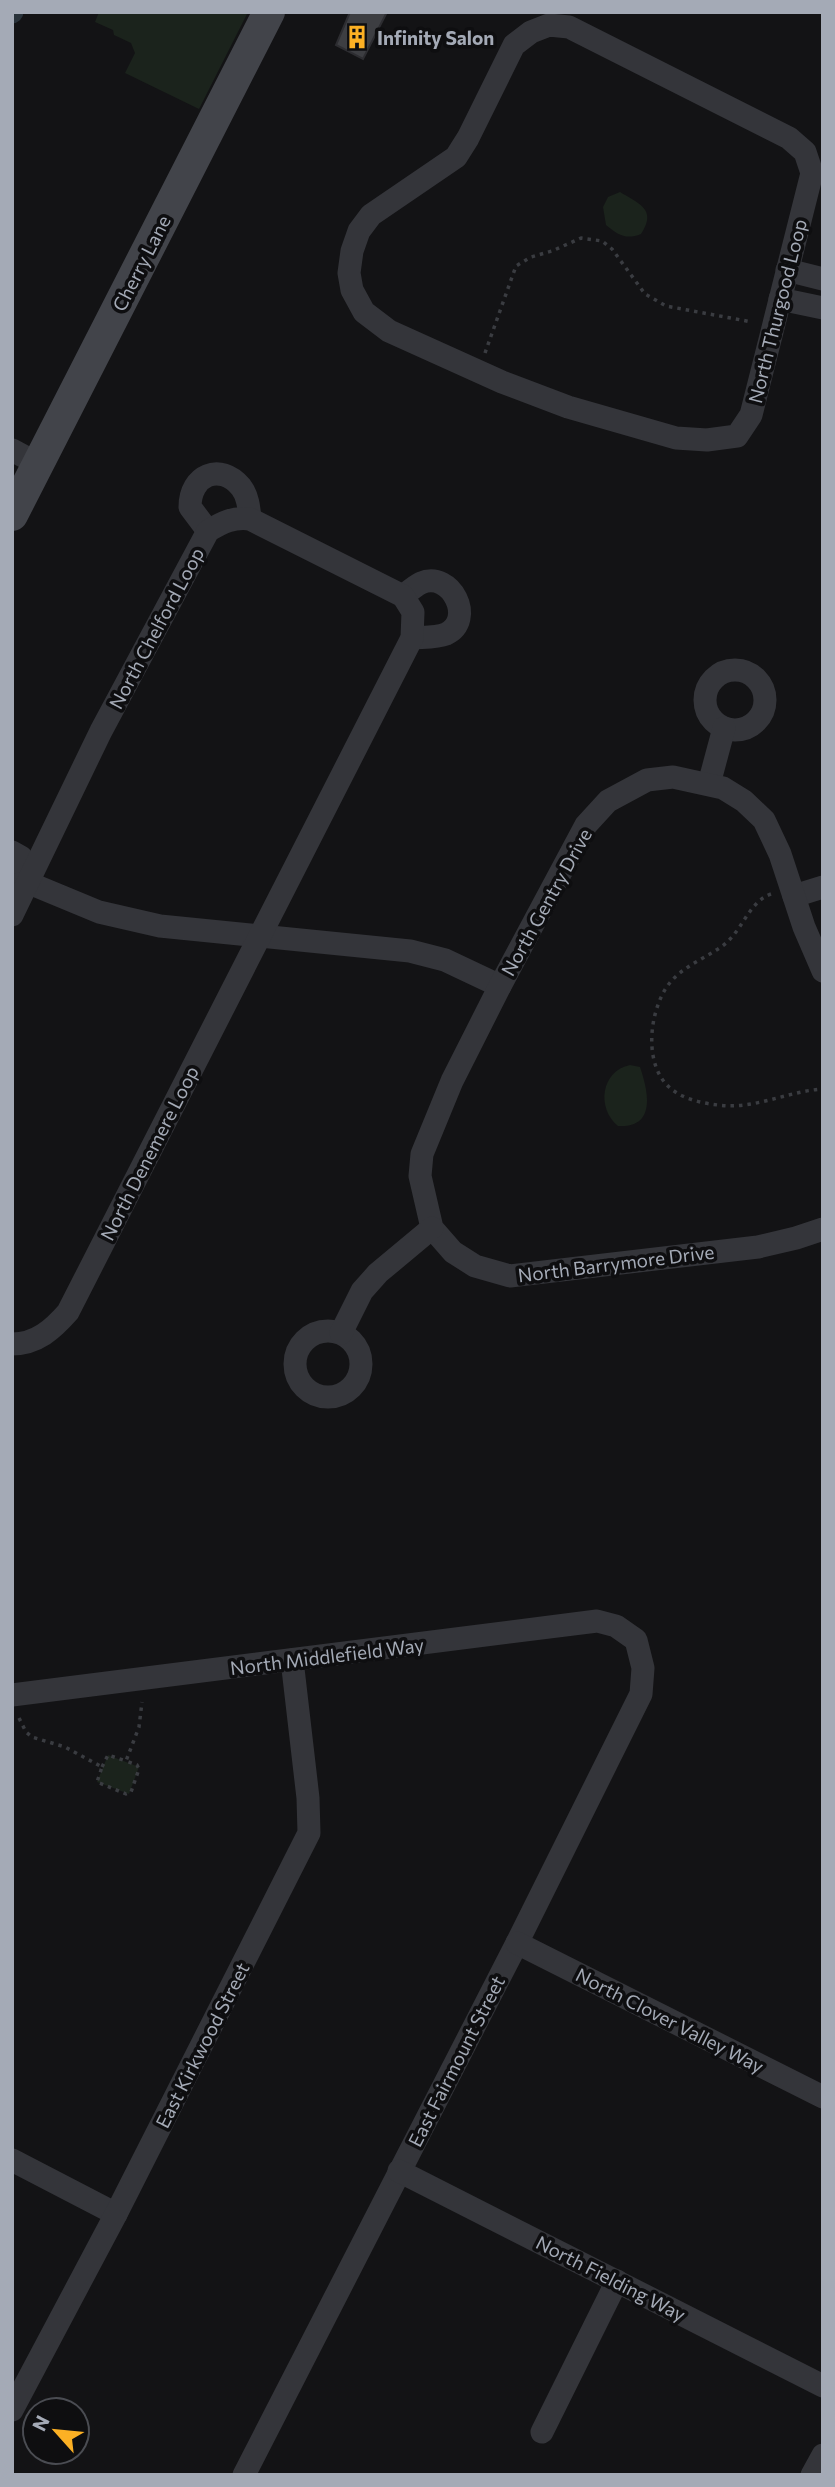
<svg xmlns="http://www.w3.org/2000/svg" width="835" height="2487" font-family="Commissioner,sans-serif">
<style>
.green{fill:#1b231c}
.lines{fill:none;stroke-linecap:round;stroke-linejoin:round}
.canal{stroke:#29323a;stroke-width:21}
.building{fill:#3d3e42;stroke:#2d2d31;stroke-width:2}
.path{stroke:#3a3c41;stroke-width:3.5;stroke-dasharray:3.5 5;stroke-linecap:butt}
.street{stroke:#34353a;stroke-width:23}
.secondary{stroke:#42444a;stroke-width:32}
.labels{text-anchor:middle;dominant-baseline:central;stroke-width:7;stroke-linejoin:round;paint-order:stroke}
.poi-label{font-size:19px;font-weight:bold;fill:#a4aab6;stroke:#0e0e10;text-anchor:start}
.street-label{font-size:19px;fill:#a4aab6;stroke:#0e0e10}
</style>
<rect width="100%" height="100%" fill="#131315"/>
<!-- green -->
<g class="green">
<path d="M99,12H248L199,109L125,73L135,53L131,43L114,35L113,30L95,22Z"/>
<path d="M620,192C640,204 657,210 641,234C626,240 618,235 606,225L603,207L608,197Z"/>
<path d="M630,1065L640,1067C648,1091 657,1128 618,1126C596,1108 601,1071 630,1065Z"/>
<path d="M108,1755L139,1767L129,1794L97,1782Z"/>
</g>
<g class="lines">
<!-- canal -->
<path class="canal" d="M12,13L13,12"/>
</g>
<!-- building -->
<path class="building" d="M350,12H387L363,59L336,45Z"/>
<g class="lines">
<!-- path -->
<g class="path">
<path d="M485,353L516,266L531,257L552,251L581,238L602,241L612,249L645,294L666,306L752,322"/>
<path d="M771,894C748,902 742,933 721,947C702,960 679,968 666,988C649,1015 644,1064 669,1087C682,1099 701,1103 718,1105C755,1110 787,1091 823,1089"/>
<path d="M19,1718L26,1732L32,1737L65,1747L102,1767L97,1782L126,1794L131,1792L139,1769L137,1765L126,1761"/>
<path d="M102,1767L108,1755L126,1761L139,1727L142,1702"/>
</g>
<!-- street -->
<g class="street">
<path d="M549,25L569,27L789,138L805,152L812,173L751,415L737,436L707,440L676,438L568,407L502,382L389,331L364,312L352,290L349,273L352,251L359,231L371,215L456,157L468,138L514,45L531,32Z"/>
<path d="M787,270L823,279"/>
<path d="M780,299L823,308"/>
<path d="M12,450L38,464"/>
<path d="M208,531L190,507C190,475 220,462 241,487C248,496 249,508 250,519"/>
<path d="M403,596C408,592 415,586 421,583C451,570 476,620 446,634C436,638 423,637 412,638"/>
<circle cx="735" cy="700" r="30"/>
<path d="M709,784L724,728"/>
<path d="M12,852L21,857L29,883"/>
<path d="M14,885L29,883L99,912L160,926L410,951L445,960L500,986"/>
<path d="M794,896L823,887"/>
<path d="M12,915L101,731L208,531C223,522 233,517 250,519L403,596L413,612L412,638L68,1312C53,1329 37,1344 12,1344"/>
<path d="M823,971L804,927L780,854L764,820L744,801L723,788L673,777L647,780L608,801L586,825L500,986L452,1081L422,1154L420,1176L432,1228L453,1252L475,1266L510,1276L758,1247L796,1238L823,1229"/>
<circle cx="328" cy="1364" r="33"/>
<path d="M341,1333L362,1291L378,1273L432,1228"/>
<path d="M12,1695L597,1621L616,1626L636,1640L643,1668L641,1694L517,1943L244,2475"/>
<path d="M517,1943L823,2097"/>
<path d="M12,2160L116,2214"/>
<path d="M399,2171L823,2386"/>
<path d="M12,2410L116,2214L309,1833L308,1798L292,1660"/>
<path d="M542,2432L617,2281"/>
<path d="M812,2475L823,2455"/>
</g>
<!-- secondary -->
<path class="secondary" d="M12,515L269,12"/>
</g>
<!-- icons -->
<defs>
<g id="building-bare" transform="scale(1.89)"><path d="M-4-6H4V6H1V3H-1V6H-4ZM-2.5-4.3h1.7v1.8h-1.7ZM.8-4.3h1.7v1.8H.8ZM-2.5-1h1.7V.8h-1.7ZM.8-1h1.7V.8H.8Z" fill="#fcb024" stroke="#0e0e10" stroke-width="2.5" paint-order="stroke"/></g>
</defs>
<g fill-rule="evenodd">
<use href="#building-bare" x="357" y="37"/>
</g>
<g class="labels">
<!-- poi labels -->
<g class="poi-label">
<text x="377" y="37">Infinity Salon</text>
</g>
<!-- street labels -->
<g class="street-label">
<text transform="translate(141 263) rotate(-63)">Cherry Lane</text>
<text transform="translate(777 311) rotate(-76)">North Thurgood Loop</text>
<text transform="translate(156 628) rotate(-62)">North Chelford Loop</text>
<text transform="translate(546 902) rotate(-61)">North Gentry Drive</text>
<text transform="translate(149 1153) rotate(-63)">North Denemere Loop</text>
<text transform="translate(616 1263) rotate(-7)">North Barrymore Drive</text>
<text transform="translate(327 1656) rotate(-7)">North Middlefield Way</text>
<text transform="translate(670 2020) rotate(27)">North Clover Valley Way</text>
<text transform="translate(202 2045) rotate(-63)">East Kirkwood Street</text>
<text transform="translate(456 2061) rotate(-63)">East Fairmount Street</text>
<text transform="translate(611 2278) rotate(27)">North Fielding Way</text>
</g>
</g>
<!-- border -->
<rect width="835" height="2487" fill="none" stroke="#a4aab6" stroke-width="28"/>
<!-- north arrow -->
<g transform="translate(56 2431) rotate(297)"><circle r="33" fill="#0e0e10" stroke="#4a4c52" stroke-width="2"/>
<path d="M0-5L12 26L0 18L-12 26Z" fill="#fcb024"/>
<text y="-10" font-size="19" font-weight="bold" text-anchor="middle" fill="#a4aab6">N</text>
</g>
</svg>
